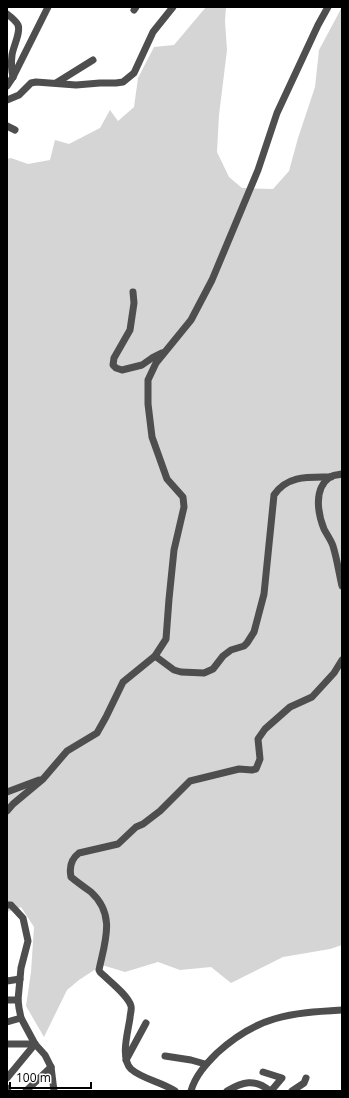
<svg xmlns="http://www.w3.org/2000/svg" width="349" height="1098" font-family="'Open Sans',sans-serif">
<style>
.green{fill:#d5d5d5}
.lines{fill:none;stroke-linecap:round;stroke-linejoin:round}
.minor{stroke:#4e4e4e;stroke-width:7}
</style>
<rect width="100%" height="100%" fill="#fff"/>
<!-- green -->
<path class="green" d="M206,7H226L225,21L227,50L219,115L217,152L229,177L242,188L273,189L289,171L298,138L315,87L319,50L342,7V945L330,949L283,957L231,983L211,967L180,970L158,962L125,972L102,965L79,980L67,990L44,1037L26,1006L31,972L34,927L21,907L7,912V159L11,158L28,164L50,160L55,140L69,144L100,128L110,110L118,121L134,107L138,78L154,47L174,45Z"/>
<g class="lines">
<!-- minor -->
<g class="minor">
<path d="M134,10L136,7"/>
<path d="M7,14C11,17 16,21 18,25C21,32 13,47 12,55C11,63 11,69 13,77"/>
<path d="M56,83L93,60"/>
<path d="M7,86L13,77L48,7"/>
<path d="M7,100L19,95L31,83L36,82L76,85L100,83H116L123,82L134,73L153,32L173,7"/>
<path d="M7,126L15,130"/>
<path d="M133,292L134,303L130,330L114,358L113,365L116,368L122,370L142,365L152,358L162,353"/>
<path d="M342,474C338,475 333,475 330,477C313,489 318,514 324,529C327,535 331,540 333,546C337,559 339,573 342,586"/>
<path d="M155,656L174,670L181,672L204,673L213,669L223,656L231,650L244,646L247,643L254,632L264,594L274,495C287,475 309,477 331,477"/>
<path d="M7,792L39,780"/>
<path d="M7,811L13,804L43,779L67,751L97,733L106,717L123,682L155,656L166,639L169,599L174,550L184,507L183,497L167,479L152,437L148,404V380L156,363L191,320L212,280L258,170L277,113L318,25L328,7"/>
<path d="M7,905H11L23,918L28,941L21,968L18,1000L19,1008L21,1018L35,1044L45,1055L51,1067L54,1091"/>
<path d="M7,981L20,979"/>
<path d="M7,1000H18"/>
<path d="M7,1022L21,1018"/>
<path d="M7,1044H35"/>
<path d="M165,1056L191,1060L205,1064"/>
<path d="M126,1060L146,1023"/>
<path d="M263,1072L282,1078L271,1091"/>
<path d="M7,1078L35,1044"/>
<path d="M7,1088L8,1091"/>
<path d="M26,1091L51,1067"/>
<path d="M175,1091C162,1082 142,1079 131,1069C120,1058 128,1032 130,1018C130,1015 132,1009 131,1006C128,995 108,980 100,972L99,970C105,941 116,915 91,892C84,887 77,882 71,877C69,867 71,859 79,853L118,844L136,827L143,824L160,811L190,781L239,769L252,770L256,769L260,759L258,739L265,729L290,707L312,697L334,673L342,660"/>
<path d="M191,1091C195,1076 206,1064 217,1053C257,1016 290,1013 342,1010"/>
<path d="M227,1091C242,1082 255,1078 270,1091"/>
<path d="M292,1091L304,1083L306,1078"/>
</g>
</g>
<!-- border -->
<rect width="349" height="1098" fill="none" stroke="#000000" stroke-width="16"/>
<!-- scale -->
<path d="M10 1082v6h81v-6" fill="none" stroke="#000000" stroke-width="2"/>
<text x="16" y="1082" font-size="12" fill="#000000" stroke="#ffffff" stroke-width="3" paint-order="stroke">100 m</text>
</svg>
